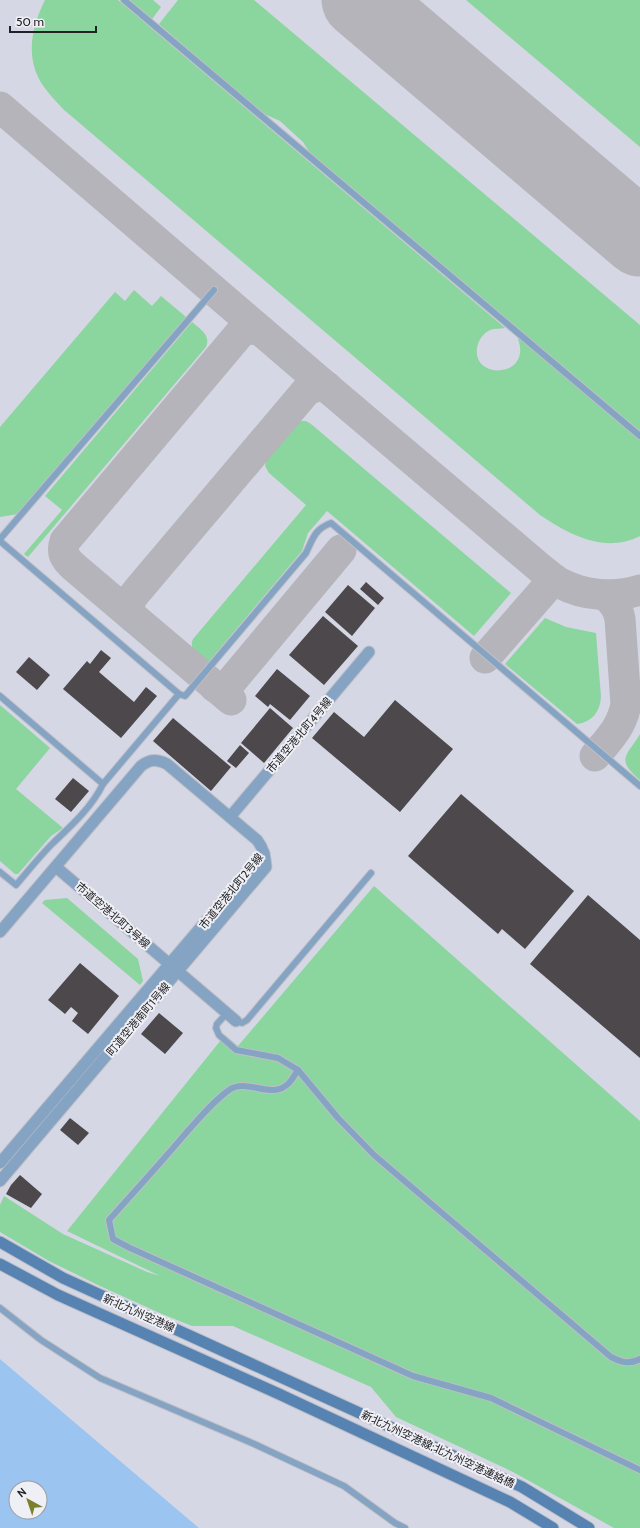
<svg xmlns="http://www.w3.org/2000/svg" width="640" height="1528" font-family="Cabin,'Noto Sans JP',sans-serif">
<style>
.built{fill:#d6d7e5}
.green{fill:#8bd59e}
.water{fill:#9bc4f0;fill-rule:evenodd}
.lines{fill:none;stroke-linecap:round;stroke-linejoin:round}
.taxiway{stroke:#b4b4ba;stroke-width:31}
.runway{stroke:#b4b4ba;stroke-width:77}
.building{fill:#4c484b}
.service-casing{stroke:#bfbfc6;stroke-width:8}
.minor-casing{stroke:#bfbfc6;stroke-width:13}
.tertiary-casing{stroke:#bfbfc6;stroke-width:13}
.secondary-casing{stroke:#bfbfc6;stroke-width:13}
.service{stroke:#85a3c3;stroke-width:6}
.minor{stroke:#85a3c3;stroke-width:11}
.tertiary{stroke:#85a3c3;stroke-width:11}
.secondary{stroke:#5683b1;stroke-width:11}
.labels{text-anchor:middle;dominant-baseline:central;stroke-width:4;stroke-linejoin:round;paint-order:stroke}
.street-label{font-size:11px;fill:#222224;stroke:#efeff6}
</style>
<rect width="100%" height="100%" fill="#e2e2e9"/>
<!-- built -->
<path class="built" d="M0,0H640V1528H199L0,1359Z"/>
<!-- green -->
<g class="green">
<path d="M45,0H118L505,328C500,329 495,328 490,330C484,333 480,338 478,344C467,380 533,380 518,339L519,338L640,440V536C605,554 570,535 540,515L63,109C54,99 44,89 38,77C26,52 33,24 45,0Z"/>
<path d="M130,0H153L161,7L152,19Z"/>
<path d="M178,0H254L640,325V431L310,153L303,142L280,121L260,112L159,24Z"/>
<path d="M466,0H640V147Z"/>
<path d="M134,290L152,306L161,296L186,317L18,514L0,517V427L115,292L125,301Z"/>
<path d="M192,322C201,330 211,335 206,347L28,557L24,554L62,510L45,496Z"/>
<path d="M301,421H306L311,424L511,593L474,636L327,511L308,533L302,551L207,664C199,657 188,651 193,639L306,505L269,473L265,466L267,458L297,423Z"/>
<path d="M545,618L566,627L596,633L601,697C600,712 592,722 577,724L505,664Z"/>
<path d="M0,705L50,748L16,789L63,828L51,836L18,874H15L0,861Z"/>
<path d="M640,734V780C615,759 627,756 640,734Z"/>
<path d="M374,886L640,1121V1528H614L513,1472L396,1417L371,1387L233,1326H192L162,1314L100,1286L49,1261L0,1232V1205L4,1196L63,1234L147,1272L160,1276L67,1231L225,1035L238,1046Z"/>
<path d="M67,898L138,959L143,981L140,985L42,903L45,900Z"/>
</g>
<!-- water -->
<path class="water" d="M0,1359L199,1528H0ZM16,1488H40V1512H16Z"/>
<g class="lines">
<!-- taxiway -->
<g class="taxiway">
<path d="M0,107L317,379L540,568C547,573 553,580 560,583C584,596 615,598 640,590"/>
<path d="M133,617C126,607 130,599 138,590L307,390L317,386L327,387"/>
<path d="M485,658L554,579"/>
<path d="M215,687L226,686L230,683L341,550"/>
<path d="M231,700L74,567C65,559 61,553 65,541L241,332C248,329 254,328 261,331"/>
<path d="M595,756C609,739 622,727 626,704L620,619C618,608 613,601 605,595"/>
</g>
<!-- runway -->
<path class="runway" d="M360,0L640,238"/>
</g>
<!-- building -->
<g class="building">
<path d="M366,582L384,598L378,605L360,589Z"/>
<path d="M348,585L375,608L352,636L325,612Z"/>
<path d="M323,616L358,646L324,685L289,655Z"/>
<path d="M101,650L111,658L99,672L134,702L146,687L157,696L121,738L63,689L87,661L90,664Z"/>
<path d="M29,657L50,675L37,690L16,672Z"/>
<path d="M277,669L310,696L290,720L270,704L268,707L255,696Z"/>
<path d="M395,700L453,749L400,812L312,738L334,712L364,737Z"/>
<path d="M270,708L293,728L264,763L241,743Z"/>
<path d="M173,718L231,767L211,791L153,741Z"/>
<path d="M240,745L249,753L236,768L227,761Z"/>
<path d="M73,778L89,791L71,812L55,799Z"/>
<path d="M461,794L574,891L525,949L502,929L498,934L408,856Z"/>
<path d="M588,895L640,940V1058L530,964Z"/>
<path d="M80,963L119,996L88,1034L72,1021L78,1013L71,1007L65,1014L48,1000Z"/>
<path d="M159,1013L183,1033L165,1054L141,1034Z"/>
<path d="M70,1118L89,1133L78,1145L60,1130Z"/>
<path d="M20,1175L42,1194L31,1208L6,1194L11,1185Z"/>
</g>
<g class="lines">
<!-- service casing -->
<g class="service-casing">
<g id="service">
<path d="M124,0L640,436"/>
<path d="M0,539L214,290"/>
<path d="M0,541L179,694L103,784L0,696"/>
<path d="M179,694L185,696L306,553C313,538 315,529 331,523L640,786"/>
<path d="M0,872L16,885C28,871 40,856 53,843C71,826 92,807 103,784"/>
<path d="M227,1013L217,1024L216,1028L219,1035L236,1050L278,1058L298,1070L338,1118L374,1155L611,1357C621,1362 629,1365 640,1359"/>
<path d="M236,1021L242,1023L247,1020L371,873"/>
<path d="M298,1070C295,1074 293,1079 289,1083C272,1101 247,1077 229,1090C210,1104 195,1123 180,1140C157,1167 133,1193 109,1220L113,1239L130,1248L413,1376L491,1398L640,1470"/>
<path d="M0,1308L41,1340L100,1378L252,1443L344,1486L395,1523L405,1528"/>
</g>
</g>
<!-- minor casing -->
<g class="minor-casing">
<path id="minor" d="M230,817L369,652"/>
</g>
<!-- tertiary casing -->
<g class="tertiary-casing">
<g id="tertiary">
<path d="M56,867L236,1021"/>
<path d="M0,932L141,766C150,759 157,759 167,764L257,840C264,849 265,857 266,867L0,1181"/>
<path d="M0,1163L264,853"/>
</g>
</g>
<!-- secondary casing -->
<g class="secondary-casing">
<g id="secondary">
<path d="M0,1242L63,1278L522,1487L589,1528"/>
<path d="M0,1264L58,1295L279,1394L510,1502L553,1528"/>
</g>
</g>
<!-- service -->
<use href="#service" class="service"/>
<!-- minor -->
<use href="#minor" class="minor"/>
<!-- tertiary -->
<use href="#tertiary" class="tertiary"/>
<!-- secondary -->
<use href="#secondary" class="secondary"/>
</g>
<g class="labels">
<!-- street labels -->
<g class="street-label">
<text transform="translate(299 735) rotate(-50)">市道空港北町4号線</text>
<text transform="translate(231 891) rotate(-51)">市道空港北町2号線</text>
<text transform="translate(113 915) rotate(41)">市道空港北町3号線</text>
<text transform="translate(138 1019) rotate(-50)">町道空港南町1号線</text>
<text transform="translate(139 1313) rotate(24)">新北九州空港線</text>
<text transform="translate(438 1449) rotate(25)">新北九州空港線;北九州空港連絡橋</text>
</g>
</g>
<!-- north arrow -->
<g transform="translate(28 1500) rotate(320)"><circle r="19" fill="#efeff6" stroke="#9d9da2"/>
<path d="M0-3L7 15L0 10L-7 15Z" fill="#7a812c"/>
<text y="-6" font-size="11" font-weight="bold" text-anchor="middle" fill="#222224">N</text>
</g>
<!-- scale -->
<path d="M10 26v6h86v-6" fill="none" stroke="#222224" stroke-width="2"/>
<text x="16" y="26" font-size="12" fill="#222224" stroke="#efeff6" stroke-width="3" paint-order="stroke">50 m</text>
</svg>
